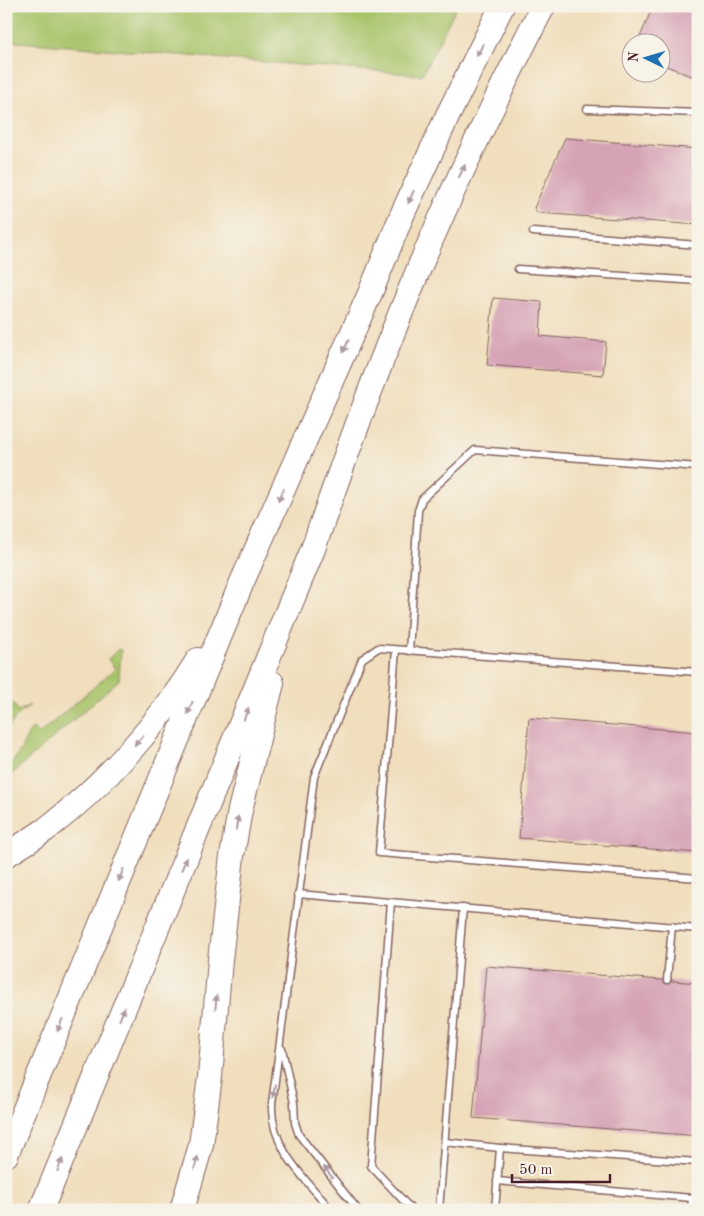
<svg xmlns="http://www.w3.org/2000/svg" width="704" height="1216" font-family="'Old Standard TT',serif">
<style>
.green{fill:#a8c46b;stroke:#79724b}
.building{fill:#d6a3b6}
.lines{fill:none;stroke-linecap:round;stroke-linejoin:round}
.lane-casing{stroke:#84625e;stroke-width:9}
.highway-casing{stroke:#84625e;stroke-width:26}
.lane{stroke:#fff;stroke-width:6}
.highway{stroke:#fff;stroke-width:24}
.oneway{fill:#ae9aa0}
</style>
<rect width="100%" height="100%" fill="#f7f3e8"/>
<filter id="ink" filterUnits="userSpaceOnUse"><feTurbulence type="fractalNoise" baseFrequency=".02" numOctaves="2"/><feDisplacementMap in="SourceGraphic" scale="10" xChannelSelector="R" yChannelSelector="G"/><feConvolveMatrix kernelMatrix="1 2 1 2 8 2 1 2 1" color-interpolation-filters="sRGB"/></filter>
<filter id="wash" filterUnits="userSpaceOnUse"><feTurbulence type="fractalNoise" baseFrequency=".0096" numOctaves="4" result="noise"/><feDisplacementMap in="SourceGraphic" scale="20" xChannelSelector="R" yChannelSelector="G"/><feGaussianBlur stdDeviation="1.12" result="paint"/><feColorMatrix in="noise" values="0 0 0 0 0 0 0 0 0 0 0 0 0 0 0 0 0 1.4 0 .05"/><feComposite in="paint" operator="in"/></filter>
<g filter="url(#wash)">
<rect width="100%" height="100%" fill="#f0debc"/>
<!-- green -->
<g class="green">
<path d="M6,6H457L422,75L6,41Z"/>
<path d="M118,649L121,650L119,680L6,779V767C12,762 17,757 20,751C25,743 26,735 33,728L39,734L115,669L108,659Z"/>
<path d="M6,696L19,711L30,705L16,717L6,732Z"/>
</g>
<g id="blocks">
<!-- building -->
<g class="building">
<path d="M653,6H698V76H691L662,64V42H638Z"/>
<path d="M565,138L698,149V225L538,213L534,208Z"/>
<path d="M493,298L542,302L540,336L606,342L603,375L487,365Z"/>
<path d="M529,718L698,732V853L519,838Z"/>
<path d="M486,966L698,983V1136L473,1118Z"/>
</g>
</g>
</g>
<g filter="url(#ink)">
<use href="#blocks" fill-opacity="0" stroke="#84625e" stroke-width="1"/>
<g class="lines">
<!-- lane casing -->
<g class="lane-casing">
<g id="lane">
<path d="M587,109L698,113"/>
<path d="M533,232L698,245"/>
<path d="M518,269L698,281"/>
<path d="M396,650L379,853L698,878"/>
<path d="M409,651L418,511L422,499L475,450L698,467"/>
<path d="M298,894L698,929"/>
<path d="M391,902L371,1166L412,1210"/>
<path d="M667,980L672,926"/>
<path d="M282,1049L294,1103L295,1123L299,1135L358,1210"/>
<path d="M445,1142L500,1148"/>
<path d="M497,1181L692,1198"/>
<path d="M331,1210C305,1178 270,1148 272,1104L314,777L362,659L378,648L698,672"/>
<path d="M439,1210L463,908"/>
<path d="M495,1210L500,1148L698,1162"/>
<path d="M691,1210L692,1198H698"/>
</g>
</g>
<!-- highway casing -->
<g class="highway-casing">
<g id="highway">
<path d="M6,855C19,847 32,839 45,830C103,786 160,723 198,660"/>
<path d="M6,1155L242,582L371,291L402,215L448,115L502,6"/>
<path d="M41,1210L313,549C345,456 379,364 417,273C455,182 498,94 543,6"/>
<path d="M182,1210L201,1145L210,1077L220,960L232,856L240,810L272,683"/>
</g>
</g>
<!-- lane -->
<use href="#lane" class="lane"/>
<!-- highway -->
<use href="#highway" class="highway"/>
</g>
<!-- one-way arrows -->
<defs><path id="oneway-solid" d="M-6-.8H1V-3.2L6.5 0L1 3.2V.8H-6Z" transform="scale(1.25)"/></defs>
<g class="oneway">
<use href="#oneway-solid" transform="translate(480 50) rotate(116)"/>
<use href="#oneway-solid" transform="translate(462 171) rotate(-64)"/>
<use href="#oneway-solid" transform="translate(411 197) rotate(114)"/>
<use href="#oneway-solid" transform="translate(346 346) rotate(114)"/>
<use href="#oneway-solid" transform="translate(281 495) rotate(114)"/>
<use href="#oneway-solid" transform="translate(190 708) rotate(112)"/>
<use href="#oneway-solid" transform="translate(246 714) rotate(-68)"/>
<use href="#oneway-solid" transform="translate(139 740) rotate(131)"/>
<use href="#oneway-solid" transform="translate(237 823) rotate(-80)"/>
<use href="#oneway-solid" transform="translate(184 864) rotate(-68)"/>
<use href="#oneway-solid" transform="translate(121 875) rotate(112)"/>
<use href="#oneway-solid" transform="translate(216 1002) rotate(-85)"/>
<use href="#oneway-solid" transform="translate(122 1014) rotate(-68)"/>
<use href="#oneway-solid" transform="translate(60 1025) rotate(112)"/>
<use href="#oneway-solid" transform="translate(274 1091) rotate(98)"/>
<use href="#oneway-solid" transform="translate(196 1163) rotate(-74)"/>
<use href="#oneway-solid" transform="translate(60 1165) rotate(-68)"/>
<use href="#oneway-solid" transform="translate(328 1172) rotate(-128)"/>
</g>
</g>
<!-- margin -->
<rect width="704" height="1216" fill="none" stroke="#f7f3e8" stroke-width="25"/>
<!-- north arrow -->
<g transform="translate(646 58) rotate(275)"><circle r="24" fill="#f7f3e8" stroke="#b29e9c"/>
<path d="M0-4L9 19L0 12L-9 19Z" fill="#1f6fb2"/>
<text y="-8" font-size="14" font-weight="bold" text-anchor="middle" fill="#4a1f2b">N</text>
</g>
<!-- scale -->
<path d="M512 1174v8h98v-8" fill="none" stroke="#4a1f2b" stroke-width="2.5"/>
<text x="519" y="1174" font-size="15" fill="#4a1f2b" stroke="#f7f3e8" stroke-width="4" paint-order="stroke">50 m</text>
</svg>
